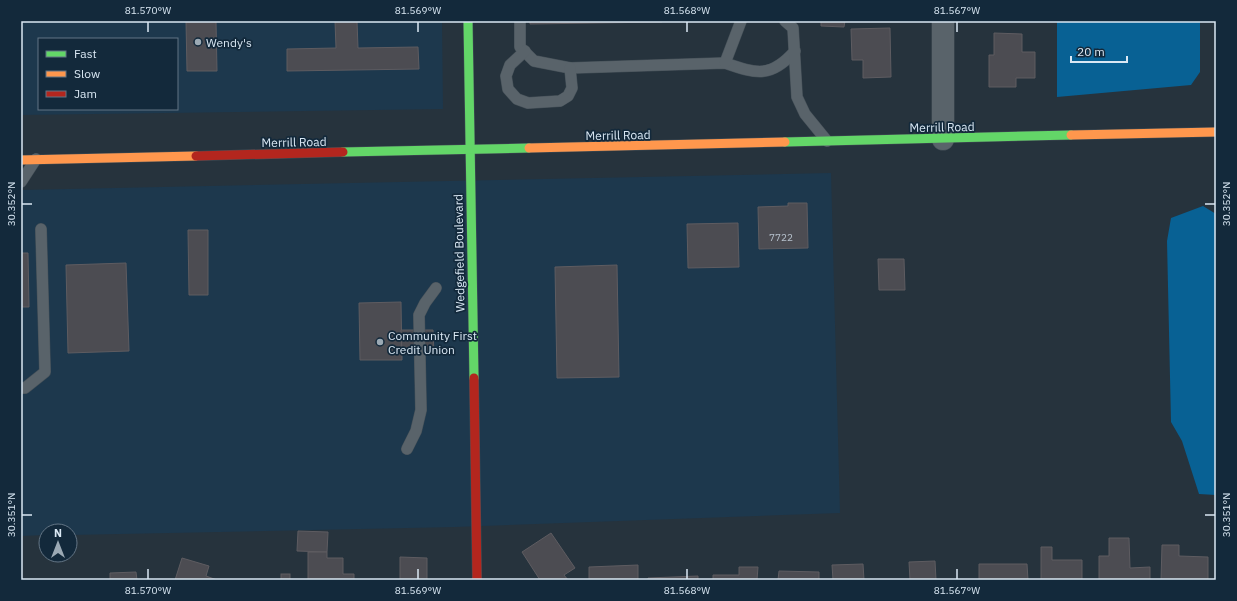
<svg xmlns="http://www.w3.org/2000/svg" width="1237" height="601" font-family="'IBM Plex Sans',sans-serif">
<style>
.built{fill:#1d384d;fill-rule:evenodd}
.forest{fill:#086194}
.building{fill:#4c4c52;stroke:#5e5c61}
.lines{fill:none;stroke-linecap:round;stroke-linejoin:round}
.lane-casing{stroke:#455058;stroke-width:12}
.street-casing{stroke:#455058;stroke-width:23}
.fast-casing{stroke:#455058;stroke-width:10}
.slow-casing{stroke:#455058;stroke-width:10}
.jam-casing{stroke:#455058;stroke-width:10}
.lane{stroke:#59636a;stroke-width:11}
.street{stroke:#59636a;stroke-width:22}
.fast{stroke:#63d668;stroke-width:9}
.slow{stroke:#ff974d;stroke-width:9}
.jam{stroke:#b3261e;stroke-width:9}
.ticks{fill:none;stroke:#dae8f4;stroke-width:1.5}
.poi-dot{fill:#9ba9b4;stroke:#13293b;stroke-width:1.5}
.labels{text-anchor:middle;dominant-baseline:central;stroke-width:3.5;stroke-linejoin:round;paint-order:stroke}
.number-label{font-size:10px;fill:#b6c1cc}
.poi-label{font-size:12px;fill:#dae8f4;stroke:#13293b;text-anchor:start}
.street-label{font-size:12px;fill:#dae8f4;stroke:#13293b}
.neatline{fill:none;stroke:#dae8f4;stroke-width:1.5}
.ticks-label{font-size:10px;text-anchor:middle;fill:#dae8f4}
</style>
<rect width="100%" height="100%" fill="#26333d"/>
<!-- built -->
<g class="built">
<path d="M21,21H442L443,109L21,115ZM39,39H177V109H39Z"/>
<path d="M831,173L840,513L455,527L70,535V531H46V535L21,536V190Z"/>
</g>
<!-- forest -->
<g class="forest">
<path d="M1057,21H1200V72L1191,85L1057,97Z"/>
<path d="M1203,206L1216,214V495L1199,494L1182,441L1171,422L1167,241L1171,218Z"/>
</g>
<!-- building -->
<g class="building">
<path d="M186,21H216L217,71H187Z"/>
<path d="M335,21H357L358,48L418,47L419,69L287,71V49L336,48Z"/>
<path d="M530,21H662V22L530,24Z"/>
<path d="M821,21H845L844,27L821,26Z"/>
<path d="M890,28L891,77L863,78V60H852L851,29Z"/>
<path d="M994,33L1022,34V52H1035V78H1016V87H989V55H994Z"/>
<path d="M788,203H807L808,248L759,249L758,207L788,206Z"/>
<path d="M738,223L739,267L688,268L687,224Z"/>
<path d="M188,230H208V295H189Z"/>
<path d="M21,253H28L29,307H21Z"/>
<path d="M878,259H904L905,290H879Z"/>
<path d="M126,263L129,351L68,353L66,265Z"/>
<path d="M617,265L619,377L557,378L555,267Z"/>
<path d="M401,302L402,360H360L359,303Z"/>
<path d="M401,330H433L434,354H402Z"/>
<path d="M298,531L328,532L327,552L297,551Z"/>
<path d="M551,533L575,568L564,575L568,580H540L522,552Z"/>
<path d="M1109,538H1129L1130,568L1150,567V580H1099V556H1109Z"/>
<path d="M1162,545H1179V556L1208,557V580H1161Z"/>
<path d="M1041,547H1052V560H1082V580H1041Z"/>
<path d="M308,552H327V558H343V574H354V580H308Z"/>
<path d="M400,557L427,558V580H400Z"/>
<path d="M182,558L209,566L206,576L217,580H175Z"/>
<path d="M935,561L936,580H910L909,562Z"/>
<path d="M863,564L864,580H833L832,565Z"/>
<path d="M979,564H1027L1028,580H979Z"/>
<path d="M638,565V580H589V567Z"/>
<path d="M739,567H758L757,580H713V575H739Z"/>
<path d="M779,571L819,572V580H778Z"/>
<path d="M136,572L137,580H110V573Z"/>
<rect x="281" y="574" width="9" height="6"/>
<path d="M698,576V580H648V578Z"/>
</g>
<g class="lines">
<!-- lane casing -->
<g class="lane-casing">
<g id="lane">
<path d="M520,21V47L534,61L570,68L725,63C757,74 771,78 795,51"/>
<path d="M785,21L793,28L797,97L805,114L827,141"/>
<path d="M525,51L510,65L506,76L508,89L517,99L528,103L560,101L568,96L572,88L570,68"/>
<path d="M725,63L741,21"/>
<path d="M21,182L36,159"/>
<path d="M21,388H25L45,372L41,229"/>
<path d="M407,449L416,431L421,410L419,315L425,303L436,288"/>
</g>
</g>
<!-- street casing -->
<g class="street-casing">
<path id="street" d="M943,21V139"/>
</g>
<!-- fast casing -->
<g class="fast-casing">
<g id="fast">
<path d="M468,21L474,378"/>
<path d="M785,142L1071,135"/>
<path d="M343,152L529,148"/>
</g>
</g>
<!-- slow casing -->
<g class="slow-casing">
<g id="slow">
<path d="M1071,135L1216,132"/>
<path d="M529,148L785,142"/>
<path d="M21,160L196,156"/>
</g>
</g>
<!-- jam casing -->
<g class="jam-casing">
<g id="jam">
<path d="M196,156L343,152"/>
<path d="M474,378L477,580"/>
</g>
</g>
<!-- lane -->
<use href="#lane" class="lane"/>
<!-- street -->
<use href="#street" class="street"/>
<!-- fast -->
<use href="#fast" class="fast"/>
<!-- slow -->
<use href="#slow" class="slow"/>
<!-- jam -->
<use href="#jam" class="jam"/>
</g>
<!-- ticks -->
<path class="ticks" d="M148,22V32M418,22V32M687,22V32M957,22V32M22,204H32M1205,204H1215M22,515H32M1205,515H1215M148,569V579M418,569V579M687,569V579M957,569V579"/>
<!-- markers -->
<g class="poi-dot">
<circle cx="198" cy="42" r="4"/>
<circle cx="380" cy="342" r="4"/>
</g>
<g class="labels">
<!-- number labels -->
<g class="number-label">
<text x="781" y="237">7722</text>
</g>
<!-- poi labels -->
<g class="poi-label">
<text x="206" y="42">Wendy's</text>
<text x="388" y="335">Community First<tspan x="388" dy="14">Credit Union</tspan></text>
</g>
<!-- street labels -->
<g class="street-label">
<text transform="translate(942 127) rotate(-1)">Merrill Road</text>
<text transform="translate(618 135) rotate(-1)">Merrill Road</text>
<text transform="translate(294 142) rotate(-1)">Merrill Road</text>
<text transform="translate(459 253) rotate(-91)">Wedgefield Boulevard</text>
</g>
</g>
<!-- border -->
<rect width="1237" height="601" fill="none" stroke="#13293b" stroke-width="44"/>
<!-- legend -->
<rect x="38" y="38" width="140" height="72" fill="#13293b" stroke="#637585"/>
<rect x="46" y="51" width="20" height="6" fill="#63d668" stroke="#637585"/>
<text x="74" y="58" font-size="12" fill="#dae8f4">Fast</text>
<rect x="46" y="71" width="20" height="6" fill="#ff974d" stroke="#637585"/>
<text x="74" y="78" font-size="12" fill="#dae8f4">Slow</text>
<rect x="46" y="91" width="20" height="6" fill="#b3261e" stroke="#637585"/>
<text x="74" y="98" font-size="12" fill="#dae8f4">Jam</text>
<!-- north arrow -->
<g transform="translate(58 543)"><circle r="19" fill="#13293b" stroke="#637585"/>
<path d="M0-3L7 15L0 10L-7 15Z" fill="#9ba9b4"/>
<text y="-6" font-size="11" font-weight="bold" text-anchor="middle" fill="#dae8f4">N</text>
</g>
<!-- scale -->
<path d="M1071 56v6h56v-6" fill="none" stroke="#dae8f4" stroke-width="2"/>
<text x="1077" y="56" font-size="12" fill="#dae8f4" stroke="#13293b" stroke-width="3" paint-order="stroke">20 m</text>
<rect x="22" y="22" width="1193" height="557" class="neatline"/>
<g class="ticks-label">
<text x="148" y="14">81.570°W</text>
<text x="418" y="14">81.569°W</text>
<text x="687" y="14">81.568°W</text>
<text x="957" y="14">81.567°W</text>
<text transform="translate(11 204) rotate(-90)" y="4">30.352°N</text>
<text transform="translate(1226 204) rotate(-90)" y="4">30.352°N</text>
<text transform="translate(11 515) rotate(-90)" y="4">30.351°N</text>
<text transform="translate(1226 515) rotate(-90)" y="4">30.351°N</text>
<text x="148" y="594">81.570°W</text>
<text x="418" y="594">81.569°W</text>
<text x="687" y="594">81.568°W</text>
<text x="957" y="594">81.567°W</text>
</g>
</svg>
